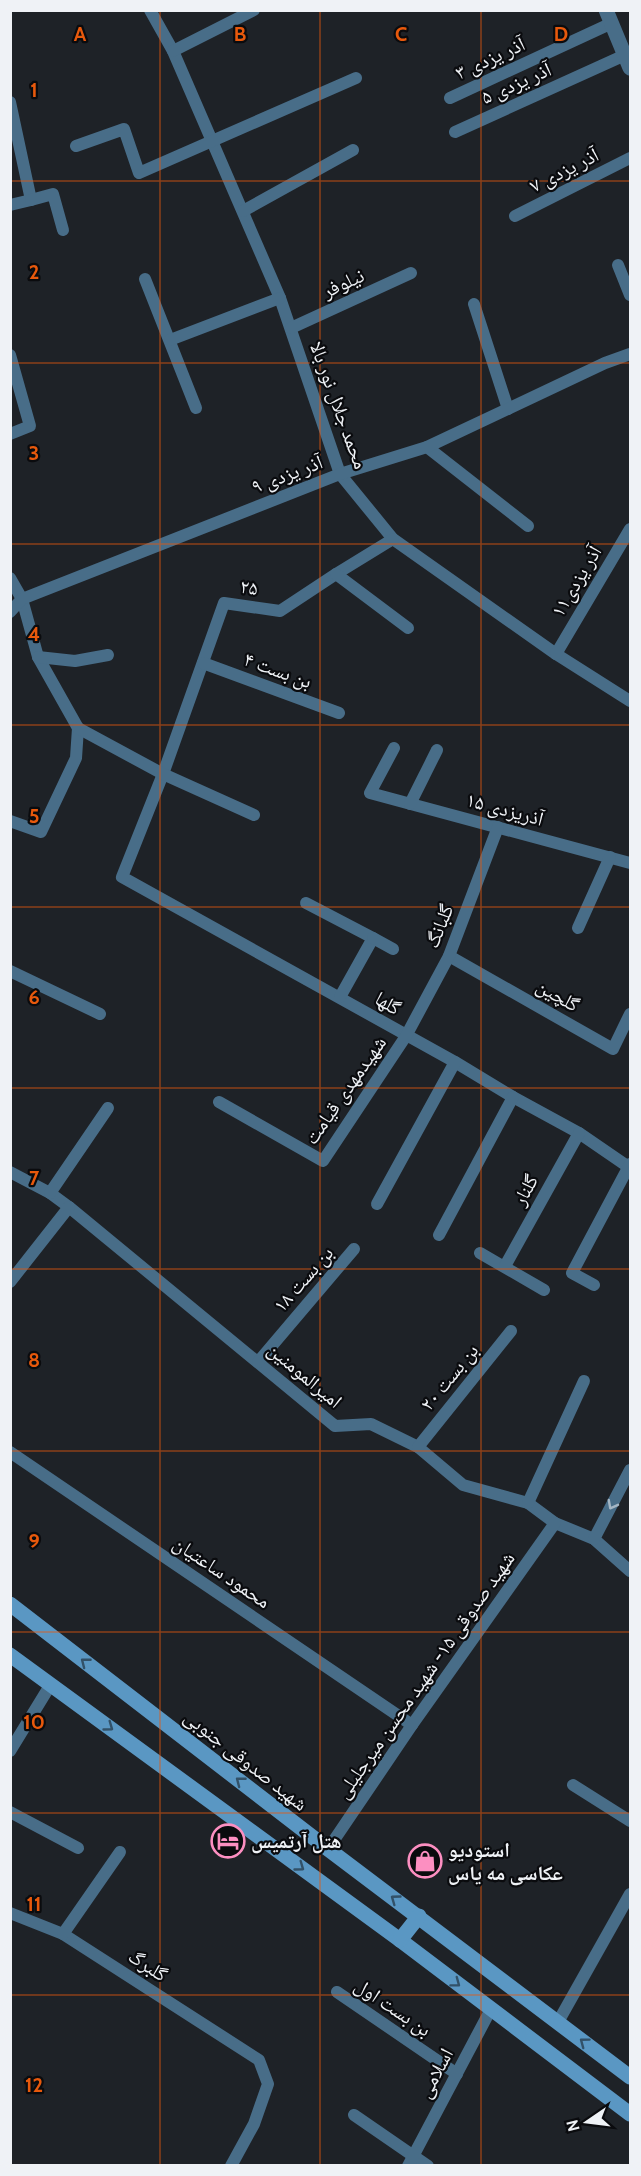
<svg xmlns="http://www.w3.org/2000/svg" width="641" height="2176" font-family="Cabin,'Noto Naskh Arabic',sans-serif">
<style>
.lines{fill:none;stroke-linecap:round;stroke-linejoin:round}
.minor{stroke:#486d88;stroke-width:12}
.tertiary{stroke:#486d88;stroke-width:15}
.secondary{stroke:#5a97c3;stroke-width:15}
.oneway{stroke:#a4b6c4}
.oneway2{stroke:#325168}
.grid{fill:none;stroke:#e8590c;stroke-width:1.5;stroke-opacity:0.55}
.labels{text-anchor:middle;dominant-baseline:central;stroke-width:4.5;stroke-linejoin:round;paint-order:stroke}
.street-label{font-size:20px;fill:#eff2f6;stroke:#0a0b0e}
.poi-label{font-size:20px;font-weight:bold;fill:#eff2f6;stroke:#0a0b0e;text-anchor:start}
.grid-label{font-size:20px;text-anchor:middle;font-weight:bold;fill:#e8590c;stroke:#0a0b0e;stroke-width:4.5;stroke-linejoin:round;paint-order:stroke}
</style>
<rect width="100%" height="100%" fill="#1e2227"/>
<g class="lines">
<!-- minor -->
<g class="minor">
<path d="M150,10L173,51L280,298L340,474L393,539L556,654L630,701"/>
<path d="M173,51L254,10"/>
<path d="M450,98L612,23"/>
<path d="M10,102L31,200L10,205"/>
<path d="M455,132L625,55"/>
<path d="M76,146L124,129L139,173L356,78"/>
<path d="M31,200L53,194L63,230"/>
<path d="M243,211L353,150"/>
<path d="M515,216L630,158"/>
<path d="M618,265L630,295"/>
<path d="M145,279L196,408"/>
<path d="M474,304L508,409"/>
<path d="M291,328L411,273"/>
<path d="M170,340L280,298"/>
<path d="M10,355L30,426L10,434"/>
<path d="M427,447L528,526"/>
<path d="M393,539L336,574L280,611L224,603L163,774L122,877L455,1062L513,1097L579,1133L630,1168"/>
<path d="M336,574L408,628"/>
<path d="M10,578L22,599L38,657L78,728L76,758L41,832L10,821"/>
<path d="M10,612L22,599L340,474L427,447L605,363L630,354"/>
<path d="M556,654L630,529"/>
<path d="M38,657L75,661L108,655"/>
<path d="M203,663L339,713"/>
<path d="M78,728L163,774L254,815"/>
<path d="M394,748L370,793L630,863"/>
<path d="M410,804L437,750"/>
<path d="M306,903L373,938L340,997"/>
<path d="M578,928L610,857"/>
<path d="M373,938L393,949"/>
<path d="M449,956L613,1049L630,1014"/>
<path d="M10,971L100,1014"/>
<path d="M219,1102L323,1161L406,1036L449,956L498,827"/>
<path d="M10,1172L50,1193L69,1207L335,1426L371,1424L418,1447L463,1485L528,1503L555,1523L594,1539L630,1571"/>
<path d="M50,1193L108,1108"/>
<path d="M377,1204L455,1062"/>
<path d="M439,1235L513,1097"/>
<path d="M480,1253L544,1290"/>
<path d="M505,1266L579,1133"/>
<path d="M10,1282L69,1207"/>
<path d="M594,1285L572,1273L630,1164"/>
<path d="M258,1362L354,1249"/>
<path d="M418,1447L511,1331"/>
<path d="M10,1452L412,1725"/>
<path d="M528,1503L584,1381"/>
<path d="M594,1539L630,1470"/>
<path d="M10,1751L51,1684"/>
<path d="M573,1785L630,1821"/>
<path d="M10,1812L78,1848"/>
<path d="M328,1849L412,1725L555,1523"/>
<path d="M10,1913L63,1934L259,2060L268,2084L254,2124L231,2166"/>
<path d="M63,1934L120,1852"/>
<path d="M337,1992L457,2074"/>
<path d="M558,2022L630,1894"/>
<path d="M354,2115L428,2166"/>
<path d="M408,2166L491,2009"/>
</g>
<!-- tertiary -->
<path class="tertiary" d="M606,10L630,68"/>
<!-- secondary -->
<g class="secondary">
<path d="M10,1604L328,1849L630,2077"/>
<path d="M10,1655L400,1940L630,2114"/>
<path d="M400,1940L419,1916"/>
</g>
</g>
<!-- one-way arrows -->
<defs><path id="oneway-chevron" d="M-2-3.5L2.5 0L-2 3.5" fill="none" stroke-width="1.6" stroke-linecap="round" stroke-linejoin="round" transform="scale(1.5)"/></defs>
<use class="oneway" href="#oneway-chevron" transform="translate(612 1505) rotate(118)"/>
<g class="oneway2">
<use href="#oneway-chevron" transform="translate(85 1662) rotate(-142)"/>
<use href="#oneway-chevron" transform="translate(109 1727) rotate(36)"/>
<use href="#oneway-chevron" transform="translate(240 1781) rotate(-142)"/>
<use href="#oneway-chevron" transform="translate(300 1867) rotate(36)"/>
<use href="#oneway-chevron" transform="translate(395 1899) rotate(-144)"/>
<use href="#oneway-chevron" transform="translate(456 1983) rotate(37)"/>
<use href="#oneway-chevron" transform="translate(584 2042) rotate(-143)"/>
</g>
<!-- grid -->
<path class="grid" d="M160,10V2166M320,10V2166M481,10V2166M10,181H630M10,363H630M10,544H630M10,725H630M10,907H630M10,1088H630M10,1269H630M10,1451H630M10,1632H630M10,1813H630M10,1995H630"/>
<!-- icons -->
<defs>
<g id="hotel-ring" transform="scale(1.725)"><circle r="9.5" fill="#0a0b0e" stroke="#fc8fc1" stroke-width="1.5"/><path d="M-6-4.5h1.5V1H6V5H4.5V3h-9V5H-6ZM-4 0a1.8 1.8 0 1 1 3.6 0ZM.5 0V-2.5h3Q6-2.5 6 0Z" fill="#fc8fc1"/></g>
<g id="shop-ring" transform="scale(1.725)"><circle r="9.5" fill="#0a0b0e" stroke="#fc8fc1" stroke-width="1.5"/><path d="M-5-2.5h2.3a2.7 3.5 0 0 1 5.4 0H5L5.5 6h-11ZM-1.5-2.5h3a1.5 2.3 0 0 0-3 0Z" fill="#fc8fc1"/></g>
</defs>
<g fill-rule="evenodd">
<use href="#hotel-ring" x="228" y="1841"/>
<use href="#shop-ring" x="425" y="1861"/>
</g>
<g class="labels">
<!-- street labels -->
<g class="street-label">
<text transform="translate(490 58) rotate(-25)">آذر یزدی ۳</text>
<text transform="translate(516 83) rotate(-24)">آذر یزدی ۵</text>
<text transform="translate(564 170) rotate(-27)">آذر یزدی ۷</text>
<text transform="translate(343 283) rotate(-25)">نیلوفر</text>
<text transform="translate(339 405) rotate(70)">محمد جلال نور بالا</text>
<text transform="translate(287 474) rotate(-21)">آذر یزدی ۹</text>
<text transform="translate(576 581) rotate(-59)">آذر یزدی۱۱</text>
<text transform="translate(249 587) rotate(8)">۲۵</text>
<text transform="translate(278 670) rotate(20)">بن بست ۴</text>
<text transform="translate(505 809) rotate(15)">۱۵ آذریزدی</text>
<text transform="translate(439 926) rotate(-68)">گلبانگ</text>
<text transform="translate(558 995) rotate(30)">گلچین</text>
<text transform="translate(388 1003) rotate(31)">گلها</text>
<text transform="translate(345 1090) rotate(-55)">شهیدمهدی قیامت</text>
<text transform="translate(525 1190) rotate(-61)">گلنار</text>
<text transform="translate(303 1279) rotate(-49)">بن بست ۱۸</text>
<text transform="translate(305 1375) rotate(40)">امیرالمومنین</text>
<text transform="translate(449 1377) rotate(-51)">بن بست ۲۰</text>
<text transform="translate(222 1572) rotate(34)">محمود ساعتیان</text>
<text transform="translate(425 1675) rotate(-55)">شهید صدوقی ۱۵- شهید محسن میرجلیلی</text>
<text transform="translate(246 1760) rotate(38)">شهید صدوقی جنوبی</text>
<text transform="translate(148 1965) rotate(33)">گلبرگ</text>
<text transform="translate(393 2007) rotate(34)">بن بست اول</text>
<text transform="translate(435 2073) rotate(-62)">اسلامی</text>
</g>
<!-- poi labels -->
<g class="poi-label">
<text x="251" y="1841">هتل آرتمیس</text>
<text x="448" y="1850">استودیو<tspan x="448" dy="23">عکاسی مه یاس</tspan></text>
</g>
</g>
<g class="grid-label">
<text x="80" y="41">A</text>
<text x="240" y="41">B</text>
<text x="401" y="41">C</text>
<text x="561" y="41">D</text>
<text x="34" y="97">1</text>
<text x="34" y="279">2</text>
<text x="34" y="460">3</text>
<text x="34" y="641">4</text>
<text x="34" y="823">5</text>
<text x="34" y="1004">6</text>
<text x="34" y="1185">7</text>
<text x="34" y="1367">8</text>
<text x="34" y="1548">9</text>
<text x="34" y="1729">10</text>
<text x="34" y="1911">11</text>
<text x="34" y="2092">12</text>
</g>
<!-- border -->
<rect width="641" height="2176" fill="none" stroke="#eff2f6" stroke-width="24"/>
<!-- north arrow -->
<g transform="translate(587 2122) rotate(256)" stroke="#0a0b0e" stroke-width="4.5" paint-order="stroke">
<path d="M0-4.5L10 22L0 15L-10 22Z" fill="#eff2f6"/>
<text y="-9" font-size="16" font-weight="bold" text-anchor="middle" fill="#eff2f6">N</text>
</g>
</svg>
